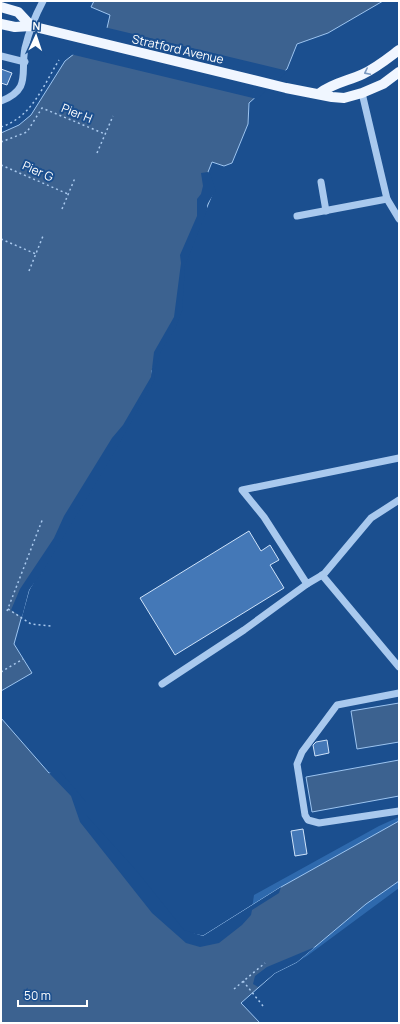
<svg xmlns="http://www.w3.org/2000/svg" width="400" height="1024" font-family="Manrope,sans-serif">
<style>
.green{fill:#2e69ad}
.water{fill:#3c6290;stroke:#9cc4f0}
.pier{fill:#1b4f8f}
.building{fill:#4478b7;stroke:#cfe3fa}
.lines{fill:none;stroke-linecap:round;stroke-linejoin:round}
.path{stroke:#a9c9ee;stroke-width:1.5;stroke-dasharray:2 3;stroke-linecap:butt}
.minor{stroke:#a9c9ee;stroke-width:7}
.major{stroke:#f0f6ff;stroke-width:10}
.oneway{stroke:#7b9ac1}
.labels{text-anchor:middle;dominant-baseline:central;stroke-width:4;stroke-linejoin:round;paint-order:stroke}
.street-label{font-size:12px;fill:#fff;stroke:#1b4f8f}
</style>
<rect width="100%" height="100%" fill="#1b4f8f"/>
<!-- green -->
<g class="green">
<path d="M399,817V845L251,915L254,895L379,826Z"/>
<path d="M399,868V888L307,956L297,962L280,960Z"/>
</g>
<!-- water -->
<g class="water">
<path d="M94,1H383L328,33L297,44L287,69L249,103L248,124L232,163L224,166L212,162L208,172L212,195L183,265L180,311L160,350L152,371L153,379L112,452L29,590L14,644L32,673L1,691V133L19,125L31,115L65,61L107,28L110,15L91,7Z"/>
<path d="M399,703V742L357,749L351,711Z"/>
<path d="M1,718L49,773H58L84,815L183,932L203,936L281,887L399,821V881L366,904L297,962L275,973L241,1003L260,1023H1Z"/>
<path d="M399,760V796L312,812L306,777Z"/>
</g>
<!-- pier -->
<g class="pier">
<path d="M104,27L288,71L257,99L70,54Z"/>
<path d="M208,172L210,173L216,191L207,204V210L185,266L182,311L175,329L161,351L154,372L155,379L114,453L41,574L29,590L22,617L11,610L20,589L54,538L64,516L112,438L123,425L151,377L154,352L174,317L181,263L180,255L197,216V199L201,194L203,186L201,173Z"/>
<path d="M53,771H60L86,802V815L136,870L184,930L203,936L281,887L279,893L252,910L251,915L242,925L219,943L200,947L186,943L152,913L80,822L71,796L49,773Z"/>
<path d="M315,947L297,962L275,973L258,987L253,984L255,976L267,967Z"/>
</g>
<!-- building -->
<g class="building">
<path d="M1,69L12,73L7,85L1,83Z"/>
<path d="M249,531L261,551L270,545L279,560L270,565L284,588L175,655L140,598Z"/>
<path d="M327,740L329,753L315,756L313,745L316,742Z"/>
<path d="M303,829L307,854L295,856L291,831Z"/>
</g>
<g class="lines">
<!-- path -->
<g class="path">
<path d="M1,127C32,117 43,86 59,60"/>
<path d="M1,142L27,132L42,108L105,134"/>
<path d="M97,153L113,116"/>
<path d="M1,165L68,194"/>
<path d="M62,209L75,178"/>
<path d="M1,239L36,254"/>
<path d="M29,271L43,236"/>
<path d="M8,609L31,624L51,626"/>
<path d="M7,611L43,518"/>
<path d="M1,672L23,659"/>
<path d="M243,981L263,1006"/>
<path d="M234,989L265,963"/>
</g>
<!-- minor -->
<g class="minor">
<path d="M1,56L25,62"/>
<path d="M362,93L387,199L399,219"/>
<path d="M1,101C32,89 20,73 25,48C29,31 35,16 43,1"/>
<path d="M321,182L326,211"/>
<path d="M297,216L387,199"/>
<path d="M399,458L242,490L264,517L307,584L324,574L371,518L399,500"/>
<path d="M322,575L399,667"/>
<path d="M162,684L244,630L307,584"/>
<path d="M399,693L337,705L302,752L297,764L305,815L308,820L319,823L399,811"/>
</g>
<!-- major -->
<g class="major">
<path d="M1,7L18,12L31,26"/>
<path d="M1,24L15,27L31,26L286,88L332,97L344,98L362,93L383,84L399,72"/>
<path d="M320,93C333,83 348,81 363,74C376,68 387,59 399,50"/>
</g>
</g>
<!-- one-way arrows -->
<defs><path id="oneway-chevron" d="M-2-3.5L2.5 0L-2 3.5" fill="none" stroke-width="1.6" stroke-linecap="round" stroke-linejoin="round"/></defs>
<use class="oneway" href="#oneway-chevron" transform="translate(367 72) rotate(153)"/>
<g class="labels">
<!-- street labels -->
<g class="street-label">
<text transform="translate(178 49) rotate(13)">Stratford Avenue</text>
<text transform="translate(77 113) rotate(22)">Pier H</text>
<text transform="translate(38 171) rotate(24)">Pier G</text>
</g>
</g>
<!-- border -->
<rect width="400" height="1024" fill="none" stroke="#ffffff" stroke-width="4"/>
<!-- north arrow -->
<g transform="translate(36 36) rotate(3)" stroke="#1b4f8f" stroke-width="3" paint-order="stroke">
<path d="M0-3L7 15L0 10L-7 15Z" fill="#ffffff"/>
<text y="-6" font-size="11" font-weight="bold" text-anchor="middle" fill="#ffffff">N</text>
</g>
<!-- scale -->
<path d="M18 1000v6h69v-6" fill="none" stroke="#ffffff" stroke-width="2"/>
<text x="24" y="1000" font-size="12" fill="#ffffff" stroke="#1b4f8f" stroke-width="3" paint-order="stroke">50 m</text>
</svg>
